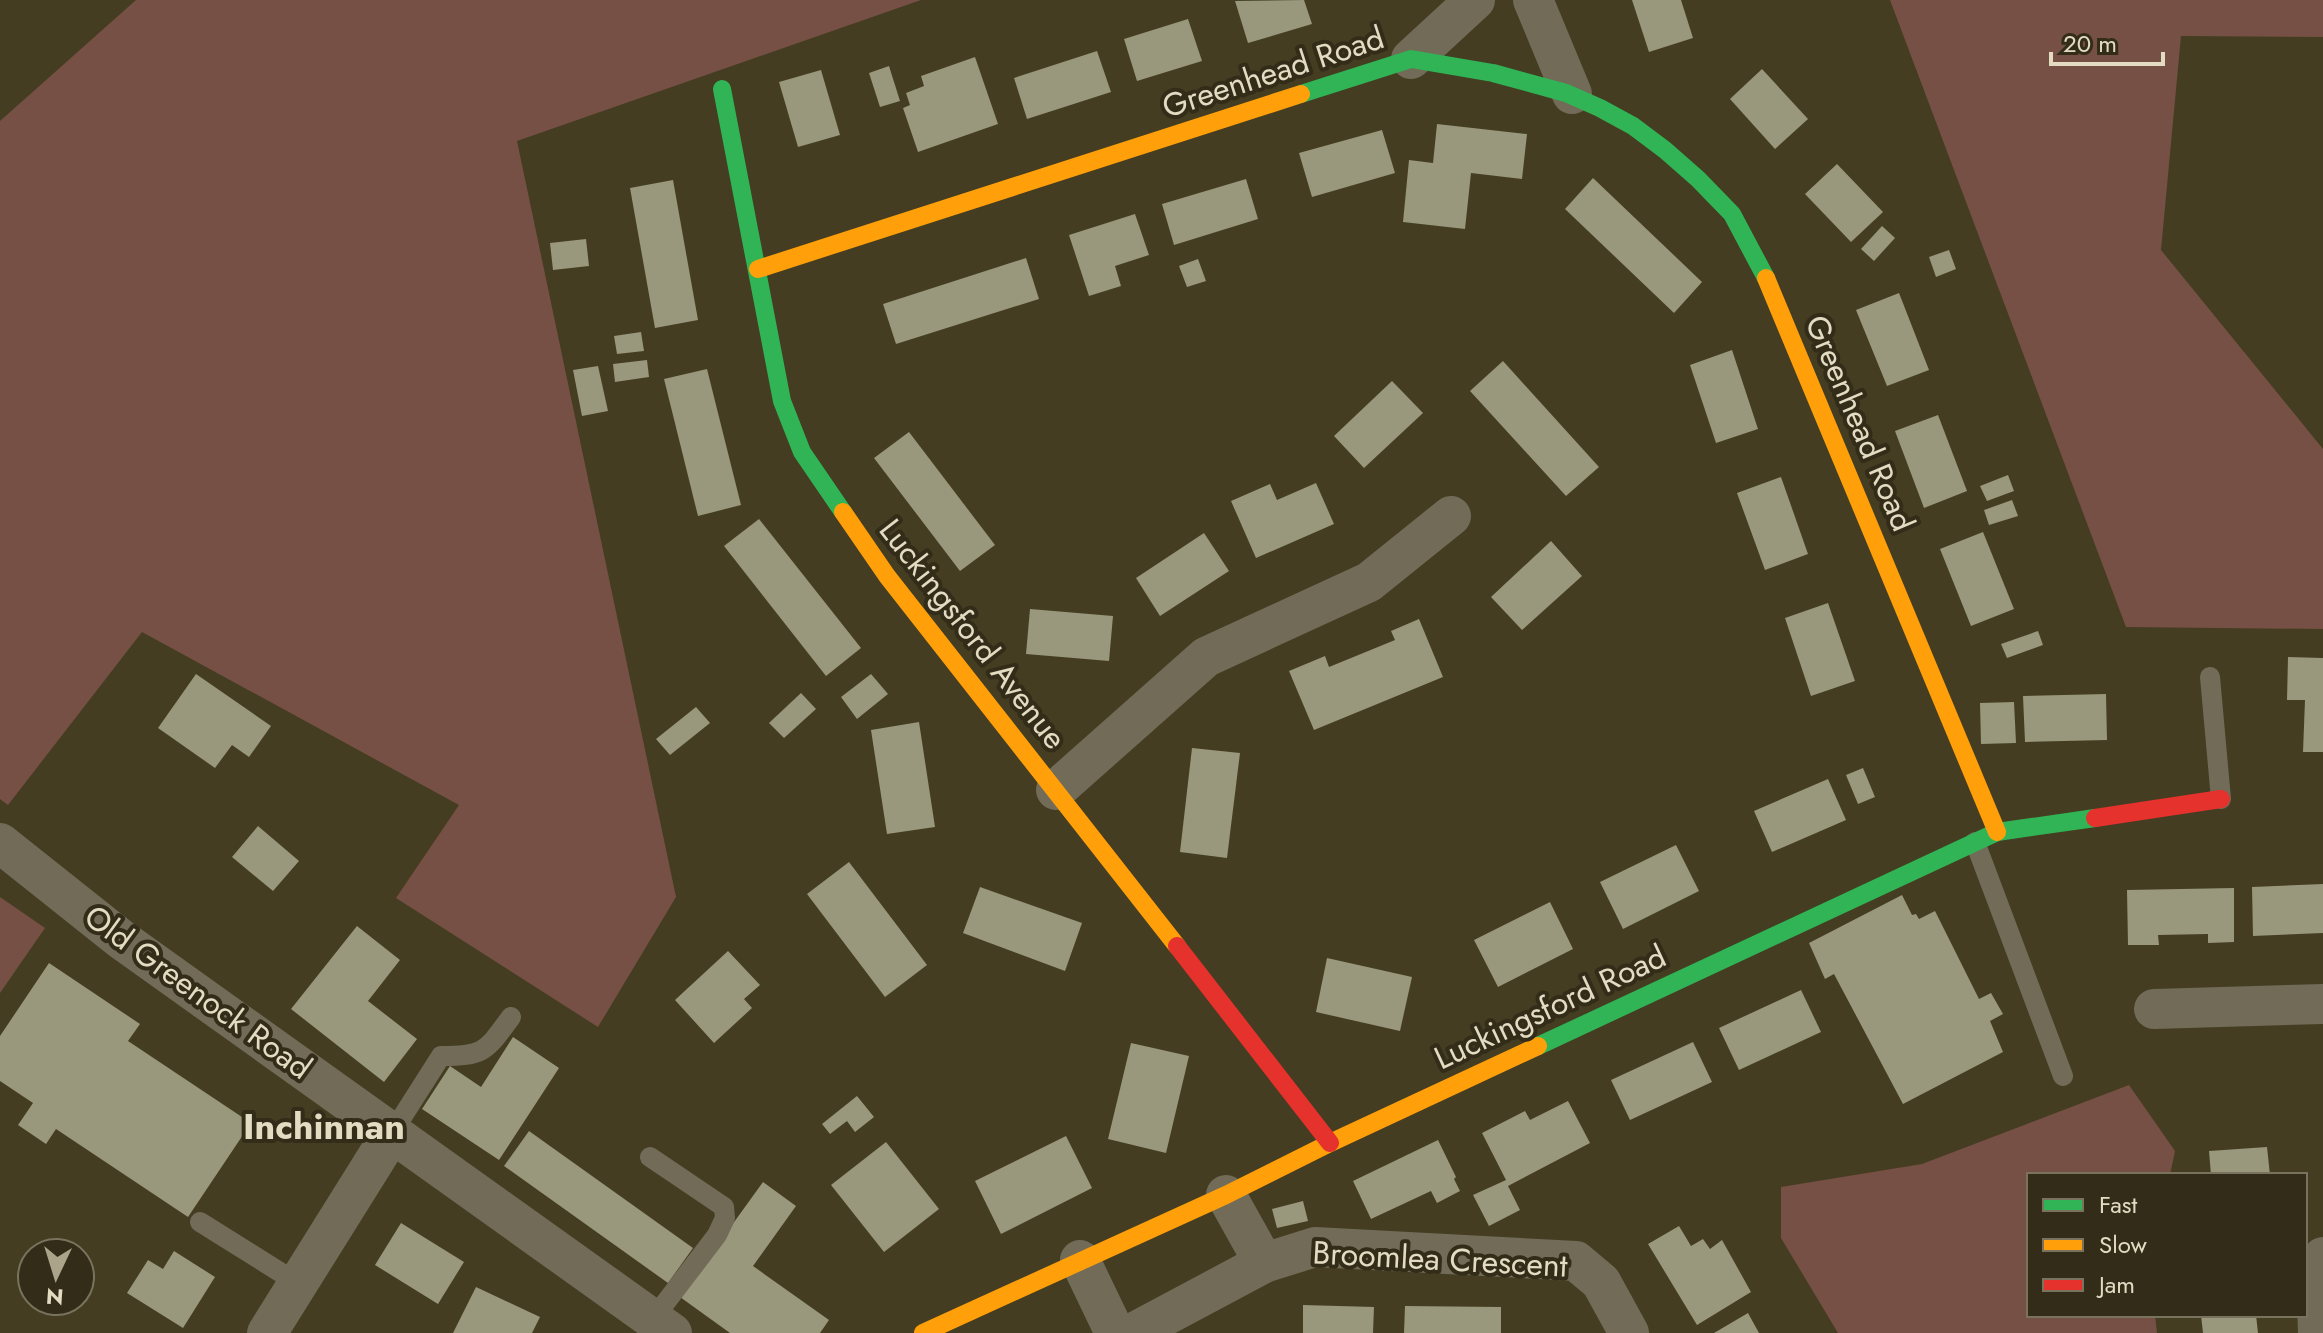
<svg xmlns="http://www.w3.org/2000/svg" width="2323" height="1333" font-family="Jost,sans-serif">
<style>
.green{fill:#765045}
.building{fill:#99977c}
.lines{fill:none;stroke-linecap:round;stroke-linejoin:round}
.lane{stroke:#716b58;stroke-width:20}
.street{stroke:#716b58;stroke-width:40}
.fast{stroke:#30b455;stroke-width:18}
.slow{stroke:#ff9f0a;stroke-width:18}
.jam{stroke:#e5322d;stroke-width:18}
.labels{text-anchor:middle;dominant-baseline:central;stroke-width:8;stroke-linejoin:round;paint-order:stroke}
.street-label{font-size:32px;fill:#e3dbc2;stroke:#322c18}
.quarter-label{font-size:36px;font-weight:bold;fill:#e3dbc2;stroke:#322c18}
</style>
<rect width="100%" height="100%" fill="#443d22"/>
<!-- green -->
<g class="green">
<path d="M136,0H921L517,141L676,897L598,1027L396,898L459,805L142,632L8,805L0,799V121Z"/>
<path d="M1890,0H2323V37L2181,36L2161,250L2323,449V629L2126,627Z"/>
<path d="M0,897L45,928L0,993Z"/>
<path d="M2129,1085L2175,1151L2170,1175H2029V1315H2155L2157,1333H1838L1781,1238V1187L1922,1164Z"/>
</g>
<!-- building -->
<g class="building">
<path d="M1304,0L1312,24L1248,43L1235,1Z"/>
<path d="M1632,0H1681L1693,38L1649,52Z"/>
<path d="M1188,19L1202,61L1137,81L1124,39Z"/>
<path d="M1097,51L1111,92L1027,119L1014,78Z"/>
<path d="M975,57L998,124L918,152L903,108L910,105L906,93L924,86L921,76Z"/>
<path d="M889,66L900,101L880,107L869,73Z"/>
<path d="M1762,69L1808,119L1775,149L1730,99Z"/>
<path d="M821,70L840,135L798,147L779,82Z"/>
<path d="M1437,124L1527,134L1522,179L1471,173L1465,229L1403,222L1409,160L1433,163Z"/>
<path d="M1382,130L1395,173L1312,197L1299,153Z"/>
<path d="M1837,164L1883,212L1851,242L1805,194Z"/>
<path d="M1593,178L1702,282L1674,313L1565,209Z"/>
<path d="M1246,179L1258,219L1174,245L1162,204Z"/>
<path d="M673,180L698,320L655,328L630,188Z"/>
<path d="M1135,214L1149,255L1115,266L1121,286L1089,296L1069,235Z"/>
<path d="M1882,226L1895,238L1874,261L1861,249Z"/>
<path d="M586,239L589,266L553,270L550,243Z"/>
<path d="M1949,250L1956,269L1936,277L1929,257Z"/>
<path d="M1026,258L1039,299L896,344L883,304Z"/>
<path d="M1198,259L1206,281L1187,287L1179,266Z"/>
<path d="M1899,293L1929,370L1887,386L1856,310Z"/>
<path d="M641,332L644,351L617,354L614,336Z"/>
<path d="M1732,350L1758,429L1716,443L1690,365Z"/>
<path d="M647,360L649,377L615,382L613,364Z"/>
<path d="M1503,361L1599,467L1566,496L1470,391Z"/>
<path d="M598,366L608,411L582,416L573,370Z"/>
<path d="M707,369L741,505L698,516L664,379Z"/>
<path d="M1392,381L1423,413L1364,468L1334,436Z"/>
<path d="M1938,415L1967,491L1924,508L1895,431Z"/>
<path d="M909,432L995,545L960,571L874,458Z"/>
<path d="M2008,475L2014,491L1987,501L1980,486Z"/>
<path d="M1781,477L1808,554L1765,570L1737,493Z"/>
<path d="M1316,483L1334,524L1256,558L1231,501L1270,484L1277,500Z"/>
<path d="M2012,500L2018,516L1989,525L1984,510Z"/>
<path d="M759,519L861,648L826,676L724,546Z"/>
<path d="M1983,532L2014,609L1971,626L1940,549Z"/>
<path d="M1204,533L1229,571L1160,616L1136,578Z"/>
<path d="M1551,541L1582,576L1522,630L1491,597Z"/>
<path d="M1828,603L1855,681L1811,696L1785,618Z"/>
<path d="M1030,609L1113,616L1109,661L1026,654Z"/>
<path d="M1419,619L1443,677L1314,730L1289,671L1325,656L1329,667L1395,640L1391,631Z"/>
<path d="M2038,631L2043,645L2007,658L2001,644Z"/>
<path d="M2288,657L2323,658V752H2303L2305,700H2287Z"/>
<path d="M196,674L271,726L249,757L232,745L215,768L158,728Z"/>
<path d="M871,674L888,694L857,719L841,697Z"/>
<path d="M801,693L816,709L784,738L769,723Z"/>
<path d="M2106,694L2107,740L2025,742L2023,696Z"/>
<path d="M2014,702L2016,743L1981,744L1980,703Z"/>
<path d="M696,707L710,723L670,755L656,739Z"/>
<path d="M919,722L935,827L887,834L871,730Z"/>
<path d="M1192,748L1240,753L1227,858L1180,852Z"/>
<path d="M1863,768L1875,797L1858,804L1846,775Z"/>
<path d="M1828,779L1846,820L1772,852L1754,811Z"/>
<path d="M258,826L299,861L273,891L232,857Z"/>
<path d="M1676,845L1699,891L1623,929L1600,882Z"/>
<path d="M849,862L927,965L885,997L807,894Z"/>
<path d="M2323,884V933L2253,936L2252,887Z"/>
<path d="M980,887L1082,923L1065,971L963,933Z"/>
<path d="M2234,888V942L2208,943V934L2158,935L2159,945H2128L2127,890Z"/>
<path d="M1902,895L1912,915L1916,914L1919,919L1935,911L1979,999L1991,993L2003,1014L1990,1021L2003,1052L1903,1104L1834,974L1825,979L1809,943Z"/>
<path d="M1550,902L1573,949L1498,987L1474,940Z"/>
<path d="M357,926L400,960L368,1001L417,1039L384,1082L291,1009Z"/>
<path d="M728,951L760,985L744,999L752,1008L714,1043L675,1000Z"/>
<path d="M1327,958L1412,977L1400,1031L1316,1012Z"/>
<path d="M49,963L140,1024L128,1041L251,1123L188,1217L56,1129L46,1144L18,1125L33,1103L0,1081V1036Z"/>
<path d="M1801,990L1821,1032L1739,1070L1719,1028Z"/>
<path d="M513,1037L559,1068L499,1160L422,1109L450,1066L481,1087Z"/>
<path d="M1693,1042L1712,1082L1630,1120L1611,1080Z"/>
<path d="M1131,1043L1189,1056L1166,1153L1108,1139Z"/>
<path d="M857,1096L874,1117L855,1132L847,1121L830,1134L822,1124Z"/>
<path d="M1568,1101L1590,1143L1508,1186L1520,1210L1489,1226L1473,1195L1506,1180L1482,1133L1525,1111L1530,1120Z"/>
<path d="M529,1131L693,1248L668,1283L504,1166Z"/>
<path d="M1066,1136L1092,1188L1001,1234L975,1181Z"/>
<path d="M1438,1140L1456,1177L1454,1179L1460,1191L1437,1203L1431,1191L1371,1219L1353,1181Z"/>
<path d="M886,1142L939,1209L884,1252L831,1185Z"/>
<path d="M2267,1147L2270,1175H2211L2209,1151Z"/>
<path d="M763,1182L796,1206L753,1266L829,1320L820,1333H730L680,1297Z"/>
<path d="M1303,1201L1308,1221L1277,1228L1272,1209Z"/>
<path d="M401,1223L464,1262L438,1304L375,1265Z"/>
<path d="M1679,1226L1691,1246L1703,1239L1710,1249L1722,1240L1751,1292L1697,1325L1648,1244Z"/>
<path d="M174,1251L215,1277L183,1328L127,1293L148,1260L163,1269Z"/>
<path d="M476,1287L540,1317L532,1333H453Z"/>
<path d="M1303,1305L1374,1307L1373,1333H1303Z"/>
<path d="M1405,1306L1501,1307V1333H1404Z"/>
<path d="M1748,1313L1759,1333H1714Z"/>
<path d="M2201,1315H2256L2258,1333H2203Z"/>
</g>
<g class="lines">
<!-- lane -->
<g class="lane">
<path d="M2210,677L2221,799"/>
<path d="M1975,842L2063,1076"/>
<path d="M392,1133L441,1056C485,1056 486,1051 511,1017"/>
<path d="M650,1157L724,1207L725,1218L717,1235L653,1319"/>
<path d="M200,1222L299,1284"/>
</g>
<!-- street -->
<g class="street">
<path d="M1533,0L1572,94"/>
<path d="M1411,59L1475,0"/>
<path d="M1056,790L1206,657L1369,582L1451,516"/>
<path d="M0,843L122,940L672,1333"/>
<path d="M2154,1009L2323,1004"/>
<path d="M1226,1195L1264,1263"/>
<path d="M1080,1260L1115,1333"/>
<path d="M267,1333L392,1133"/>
<path d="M1133,1333L1264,1263L1315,1247L1576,1261L1601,1282L1629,1333"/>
<path d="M2318,1333L2317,1302L2323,1257"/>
</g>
<!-- fast -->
<g class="fast">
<path d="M722,89L782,401L802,452L843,512"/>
<path d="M1301,94L1411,59L1493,73L1566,93L1600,108L1633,126L1665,150L1698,179L1732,214L1766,278"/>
<path d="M1538,1046L1997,832L2095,818"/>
</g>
<!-- slow -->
<g class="slow">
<path d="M758,269L1301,94"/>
<path d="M1766,278L1997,832"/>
<path d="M843,512L887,576L1177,946"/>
<path d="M923,1333L1226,1195L1330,1143L1538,1046"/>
</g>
<!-- jam -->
<g class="jam">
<path d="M2095,818L2221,799"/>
<path d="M1177,946L1330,1143"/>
</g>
</g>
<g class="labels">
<!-- street labels -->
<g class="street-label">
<text transform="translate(1273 72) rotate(-18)">Greenhead Road</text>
<text transform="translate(1860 423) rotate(67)">Greenhead Road</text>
<text transform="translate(973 634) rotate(52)">Luckingsford Avenue</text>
<text transform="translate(198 992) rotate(36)">Old Greenock Road</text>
<text transform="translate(1550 1007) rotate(-25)">Luckingsford Road</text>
<text transform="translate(1440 1259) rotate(3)">Broomlea Crescent</text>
</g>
<!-- quarter labels -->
<g class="quarter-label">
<text x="324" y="1126">Inchinnan</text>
</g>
</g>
<!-- legend -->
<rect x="2027" y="1173" width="280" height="144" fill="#322c18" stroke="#79725c" stroke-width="2"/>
<rect x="2043" y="1199" width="40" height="12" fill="#30b455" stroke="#79725c" stroke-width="2"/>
<text x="2099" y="1213" font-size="24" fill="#e3dbc2">Fast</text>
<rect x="2043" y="1239" width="40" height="12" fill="#ff9f0a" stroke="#79725c" stroke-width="2"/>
<text x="2099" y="1253" font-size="24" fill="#e3dbc2">Slow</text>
<rect x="2043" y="1279" width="40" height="12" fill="#e5322d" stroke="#79725c" stroke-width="2"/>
<text x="2099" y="1293" font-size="24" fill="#e3dbc2">Jam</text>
<!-- north arrow -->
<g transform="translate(56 1277) rotate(184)"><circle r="38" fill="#322c18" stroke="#79725c" stroke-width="2"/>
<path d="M0-6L14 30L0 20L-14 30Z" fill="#aba48a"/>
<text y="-12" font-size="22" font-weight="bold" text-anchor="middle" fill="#e3dbc2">N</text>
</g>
<!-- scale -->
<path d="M2051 52v12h112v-12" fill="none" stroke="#e3dbc2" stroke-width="4"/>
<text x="2063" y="52" font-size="24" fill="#e3dbc2" stroke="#322c18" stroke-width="6" paint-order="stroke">20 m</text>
</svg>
